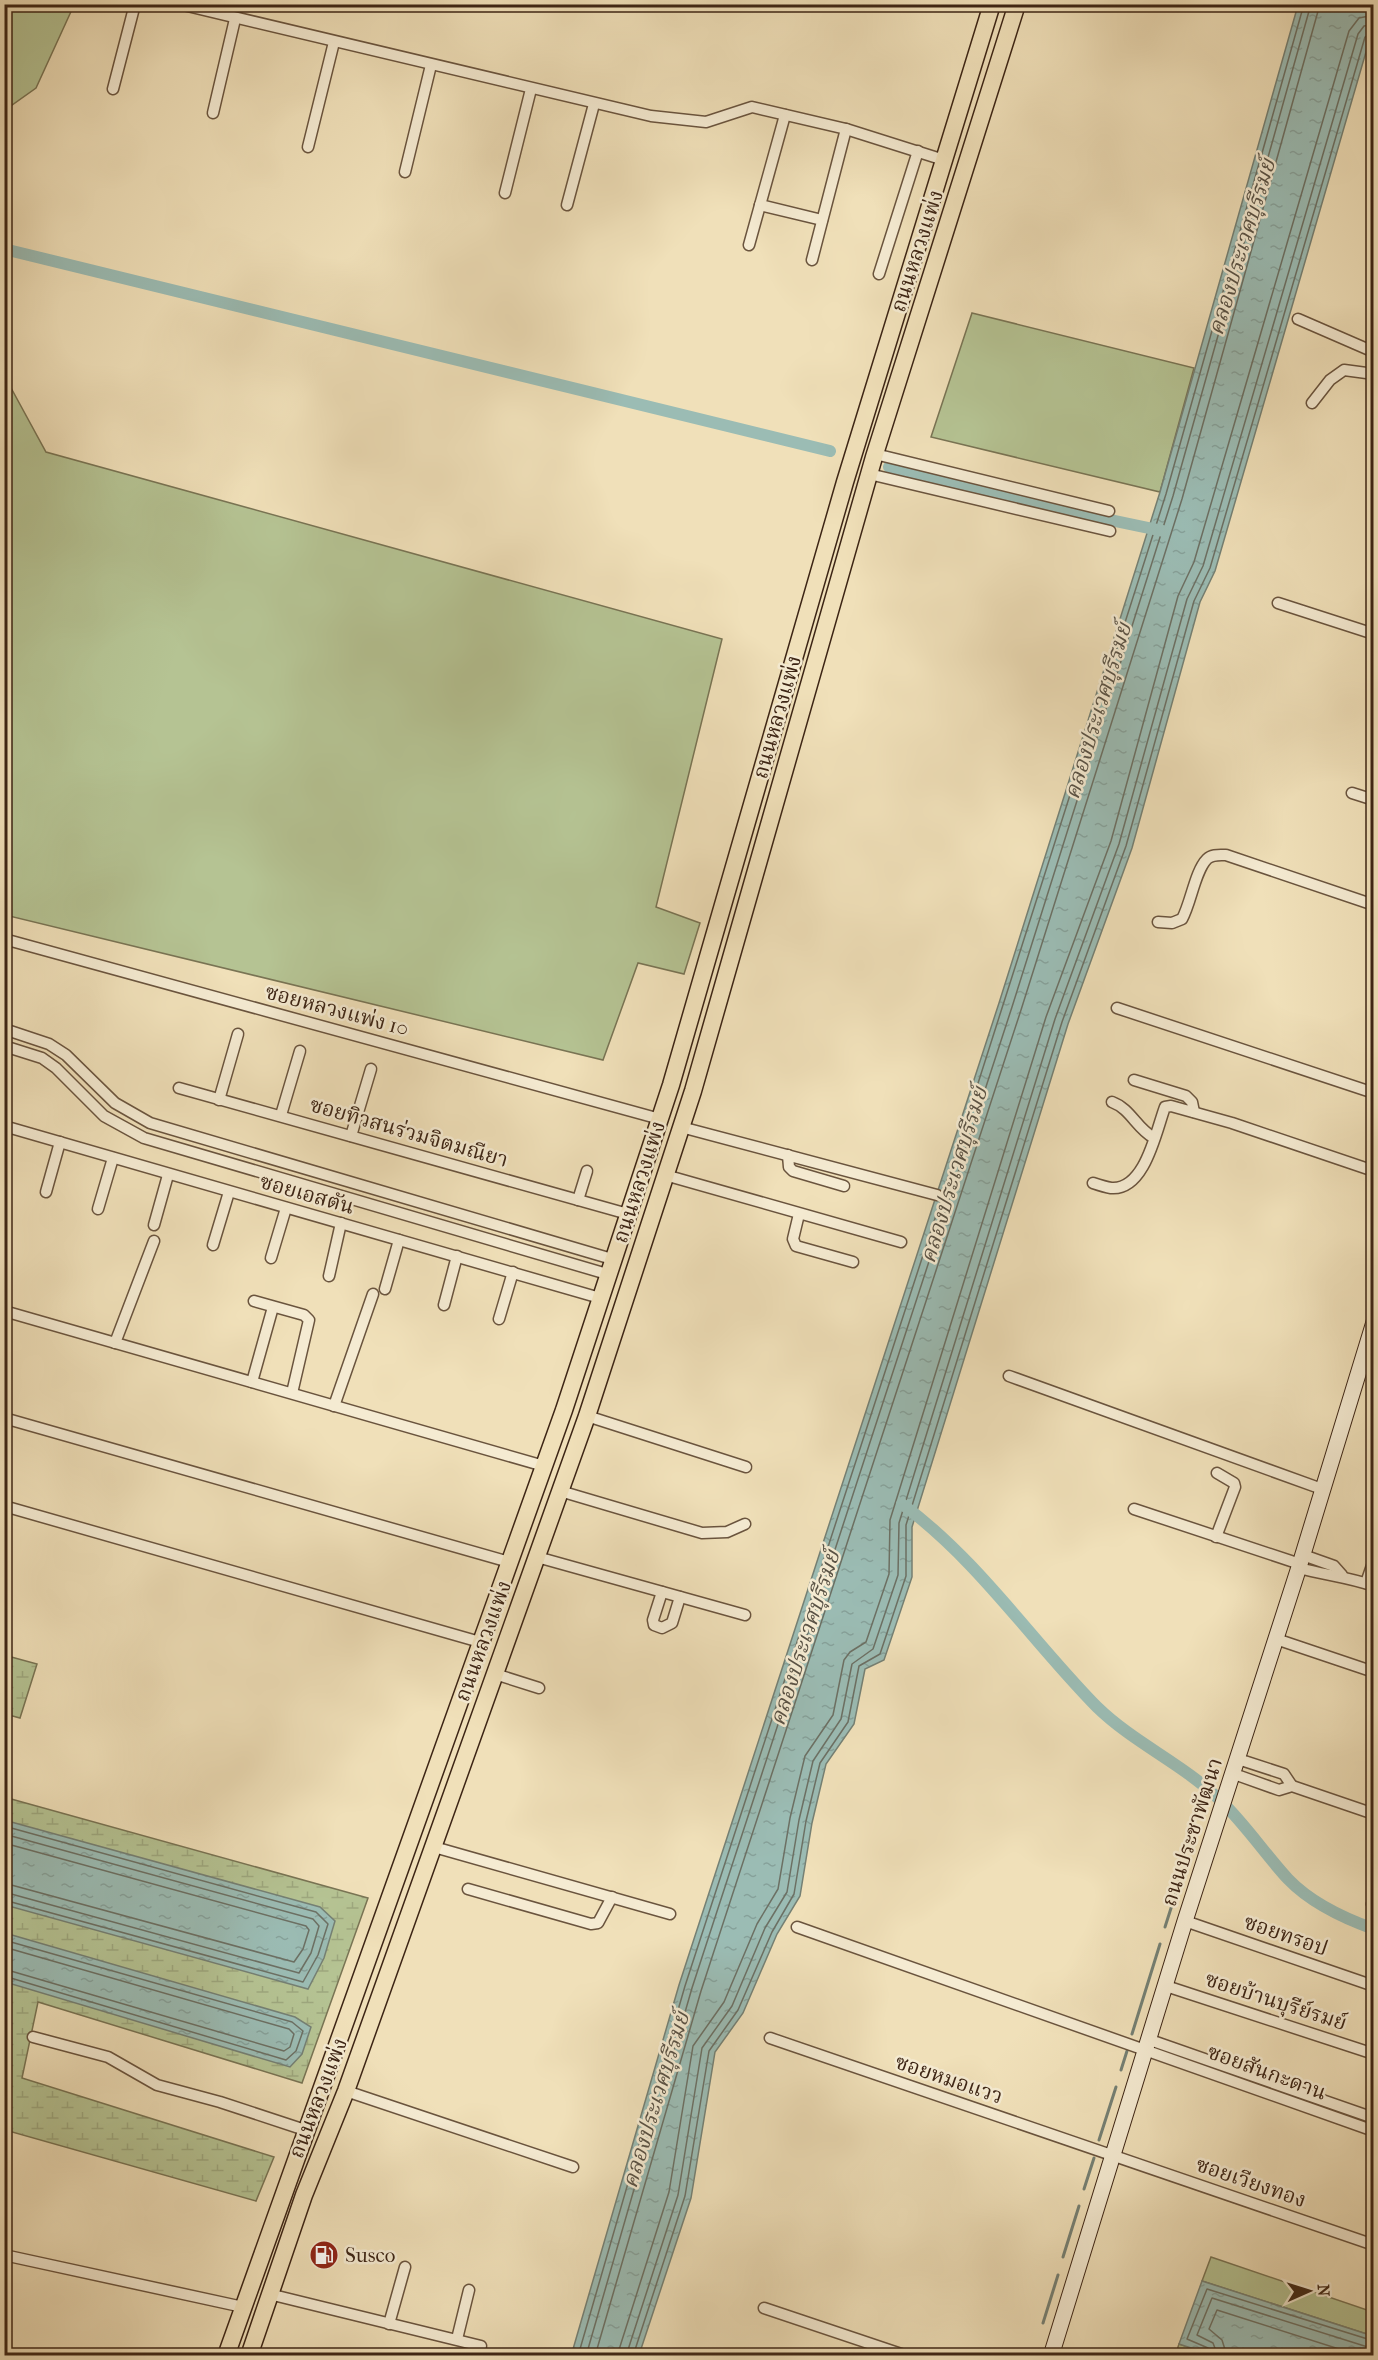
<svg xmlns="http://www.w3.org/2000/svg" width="1378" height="2360" font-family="'IM FELL French Canon','Noto Serif Thai',serif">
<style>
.grass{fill:#b5c393;stroke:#797454;stroke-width:1.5}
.wetland{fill:url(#wetland-marsh);stroke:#797454;stroke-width:1.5}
.water{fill:url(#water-ripples);stroke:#758074;stroke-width:1.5}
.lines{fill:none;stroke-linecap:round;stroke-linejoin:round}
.shore{stroke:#6c7064;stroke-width:1.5}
.stream{stroke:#758074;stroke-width:3}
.canal{stroke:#9bbcb4;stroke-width:12}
.street-casing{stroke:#6a543e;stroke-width:13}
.secondary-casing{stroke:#3d2515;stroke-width:17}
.primary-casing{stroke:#3d2515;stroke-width:19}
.street{stroke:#f5ebd2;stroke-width:10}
.secondary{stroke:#f5ebd2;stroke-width:15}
.primary{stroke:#f0e0b9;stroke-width:16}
.labels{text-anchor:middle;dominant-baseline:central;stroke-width:5;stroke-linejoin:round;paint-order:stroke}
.street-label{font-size:21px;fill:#3d2515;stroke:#f5ebd2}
.poi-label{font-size:21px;fill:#3d2515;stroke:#f5ebd2;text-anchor:start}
.water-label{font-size:22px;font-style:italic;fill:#595245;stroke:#f5ebd2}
</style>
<defs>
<pattern id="wetland-marsh" width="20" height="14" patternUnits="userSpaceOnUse" patternTransform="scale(1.5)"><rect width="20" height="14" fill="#b5c393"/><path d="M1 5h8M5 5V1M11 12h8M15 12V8" fill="none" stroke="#9da77e"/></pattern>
<pattern id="water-ripples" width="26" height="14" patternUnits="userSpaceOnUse" patternTransform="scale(1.5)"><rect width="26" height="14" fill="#9bbcb4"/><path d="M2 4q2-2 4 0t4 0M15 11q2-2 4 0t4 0" fill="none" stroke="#86a19a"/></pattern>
</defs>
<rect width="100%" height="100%" fill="#f0e0b9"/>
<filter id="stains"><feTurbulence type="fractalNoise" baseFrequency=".00333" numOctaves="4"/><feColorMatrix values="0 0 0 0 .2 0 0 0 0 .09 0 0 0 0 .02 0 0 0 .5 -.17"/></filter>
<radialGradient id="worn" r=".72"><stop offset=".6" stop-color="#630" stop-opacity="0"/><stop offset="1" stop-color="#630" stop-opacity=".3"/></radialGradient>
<!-- grass -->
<g class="grass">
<path d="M5,4L74,5L36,88L5,110Z"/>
<path d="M972,313L1194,368L1160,492L931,437Z"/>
<path d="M4,375L46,452L722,639L656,907L700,923L684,974L638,963L603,1060L5,915Z"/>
<path d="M1211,2257L1373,2312V2336L1202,2281Z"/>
<path d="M1179,2344L1212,2355L1175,2356Z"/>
</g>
<!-- wetland -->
<g class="wetland">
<path d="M4,1655L37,1664L20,1718L5,1714Z"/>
<path d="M4,1797L368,1898L302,2083L38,2002L22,2078L274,2157L256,2201L5,2130Z"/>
</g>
<!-- water -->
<g class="water">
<path d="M1298,5H1373V28L1215,571L1200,602L1132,848L1068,1024L912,1527V1577L884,1660L865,1669L854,1724L826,1764L812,1823L800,1896L777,1934L743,2013L715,2052L691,2198L639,2355L571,2356L679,1985L999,1003L1160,492Z"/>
<path d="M4,1820L320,1907L335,1921L324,1958L308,1989L5,1905Z"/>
<path d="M5,1933L295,2017L311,2027L302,2054L290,2067L5,1982Z"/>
<path d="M1202,2281L1373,2336V2355H1212L1179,2344Z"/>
</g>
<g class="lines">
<!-- shore -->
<g class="shore">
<path d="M943,1193L1166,494L1304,4"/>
<path d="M4,1826L316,1912L328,1924L318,1955L303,1982L4,1900"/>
<path d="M4,1834L313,1919L319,1926L311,1953L299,1973L4,1892"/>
<path d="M4,1843L306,1926L309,1930L303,1949L294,1962L4,1883"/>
<path d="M4,1940L292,2022L303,2031L296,2051L286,2060L4,1976"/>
<path d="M4,1947L289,2029L294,2034L290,2047L284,2051L4,1969"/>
<path d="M578,2356L685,1986L941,1200"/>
<path d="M586,2356L692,1988L1012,1007L1173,496L1311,4"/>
<path d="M595,2356L701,1991L1021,1010L1182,499L1320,4"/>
<path d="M617,2356L669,2192L693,2046L724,2002L757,1924L778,1889L790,1818L805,1756L833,1715L844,1660L850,1652L866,1642L889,1574L890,1520L1046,1017L1111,841L1178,596L1194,562L1349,31L1359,18L1374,15"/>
<path d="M626,2356L678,2195L702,2048L732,2006L765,1928L787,1892L799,1820L813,1761L841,1719L852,1664L873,1649L898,1575L899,1523L1055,1019L1119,844L1187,599L1203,566L1358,34L1364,26L1374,24"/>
<path d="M633,2356L685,2196L709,2051L738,2010L772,1932L794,1894L806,1821L820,1763L848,1722L859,1666L880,1654L906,1576V1525L1062,1022L1126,846L1194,601L1210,568L1365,37L1374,31"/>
<path d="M1210,2356L1208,2348L1187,2339L1207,2289L1374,2341"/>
<path d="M1218,2356L1213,2343L1197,2335L1212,2298L1374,2349"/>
<path d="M1227,2356L1222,2340L1209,2329L1217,2310L1361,2356"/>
</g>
<!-- stream -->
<g class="stream">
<path d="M1165,1927L1180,1880"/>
<path d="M1132,2034L1160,1944"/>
<path d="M1121,2070L1127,2051"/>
<path d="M1099,2140L1116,2087"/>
<path d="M1084,2189L1094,2158"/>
<path d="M1063,2257L1079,2206"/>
<path d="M1043,2323L1058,2275"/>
</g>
<!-- canal -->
<g class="canal">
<path d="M4,249L830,451"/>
<path d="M889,467L1038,505L1163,531"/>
<path d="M902,1504C979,1561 1031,1640 1097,1707C1134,1743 1183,1764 1220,1800C1246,1825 1264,1853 1288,1879C1311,1903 1343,1918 1374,1929"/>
</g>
<!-- street casing -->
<g class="street-casing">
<g id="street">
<path d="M179,4L651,116L706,122L752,107L846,129L944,160"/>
<path d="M113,89L135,4"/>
<path d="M213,113L235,19"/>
<path d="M308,147L334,42"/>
<path d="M405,172L431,65"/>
<path d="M505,193L531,89"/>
<path d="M567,205L594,104"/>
<path d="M760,205L822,220"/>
<path d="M749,245L785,115"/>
<path d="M812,260L846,129"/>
<path d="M879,274L918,151"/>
<path d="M1298,319L1374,352"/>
<path d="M1312,403L1330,380L1344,370L1374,374"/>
<path d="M875,454L1109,511"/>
<path d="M869,474L1110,531"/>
<path d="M1278,603L1374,634"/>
<path d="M1352,793L1374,800"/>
<path d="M1158,922L1172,923L1182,919C1191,903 1195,871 1207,859C1212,854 1219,855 1226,855L1374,905"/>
<path d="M4,939L660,1119"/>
<path d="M1117,1008L1374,1093"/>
<path d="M4,1029L49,1044L66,1055L115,1103L150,1123L612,1259"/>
<path d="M4,1046L42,1058L56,1068L104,1116L144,1138L607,1274"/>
<path d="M1134,1080L1186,1096L1192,1102L1194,1112"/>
<path d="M179,1088L628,1214"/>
<path d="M219,1100L238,1034"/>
<path d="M1112,1102C1131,1109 1136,1128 1154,1138"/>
<path d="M281,1115L300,1051"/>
<path d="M4,1126L600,1298"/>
<path d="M681,1127L937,1195"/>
<path d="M351,1136L371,1069"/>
<path d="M788,1155L789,1167L793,1171L844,1186"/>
<path d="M665,1175L901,1242"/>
<path d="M1093,1183C1099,1185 1105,1187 1111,1188C1145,1191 1156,1131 1165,1107L1171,1106L1232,1123L1374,1171"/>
<path d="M46,1192L60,1142"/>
<path d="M578,1200L587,1171"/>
<path d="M98,1209L113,1158"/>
<path d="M799,1214L793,1239L796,1246L853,1262"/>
<path d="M154,1225L168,1175"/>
<path d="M213,1245L229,1192"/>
<path d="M271,1258L286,1208"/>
<path d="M329,1276L341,1223"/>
<path d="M385,1289L399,1240"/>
<path d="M254,1301L304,1315L309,1320L292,1393"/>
<path d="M444,1305L457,1256"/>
<path d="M4,1311L544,1466"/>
<path d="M499,1319L513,1272"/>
<path d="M115,1343L154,1241"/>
<path d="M1009,1376L1322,1489"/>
<path d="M252,1382L273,1307"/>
<path d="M334,1406L373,1294"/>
<path d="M587,1416L746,1467"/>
<path d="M4,1418L509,1562"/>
<path d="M560,1491L702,1533L727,1532L745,1524"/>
<path d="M4,1506L480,1642"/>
<path d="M1134,1509L1300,1564"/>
<path d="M1216,1537L1235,1487L1234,1483L1217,1473"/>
<path d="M1303,1555L1334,1566L1342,1575"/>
<path d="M537,1557L745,1615"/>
<path d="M1299,1568C1325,1575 1348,1577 1374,1586"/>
<path d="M1366,1583L1374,1560"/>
<path d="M662,1592L653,1620L654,1625L662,1628L672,1623L680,1597"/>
<path d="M1276,1639L1374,1672"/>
<path d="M495,1674L539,1688"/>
<path d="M1238,1759L1284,1774L1292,1786"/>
<path d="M1234,1774L1279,1790L1292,1786L1374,1814"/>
<path d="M434,1847L670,1914"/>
<path d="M468,1889L591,1924L598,1923L612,1897"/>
<path d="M1372,1904L1374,1900"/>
<path d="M1185,1921L1374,1986"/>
<path d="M797,1927L1374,2131"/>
<path d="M1166,1986L1374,2054"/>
<path d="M33,2037L108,2057L157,2085L220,2102L305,2130"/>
<path d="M770,2038L1374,2245"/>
<path d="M1150,2040L1368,2116L1374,2108"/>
<path d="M346,2091L573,2167"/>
<path d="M4,2255L243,2307"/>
<path d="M269,2294L481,2346"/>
<path d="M764,2308L907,2356"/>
<path d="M389,2324L405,2267"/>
<path d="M457,2339L469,2290"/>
</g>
</g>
<!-- secondary casing -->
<g class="secondary-casing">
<path id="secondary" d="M1051,2356L1185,1921L1300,1564L1374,1322"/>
</g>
<!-- primary casing -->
<g class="primary-casing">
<g id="primary">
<path d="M226,2356L564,1410L671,1085L845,482L992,4"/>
<path d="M249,2356L304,2195L346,2091L587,1416L693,1091L874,457L1017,4"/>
</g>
</g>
<!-- street -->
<use href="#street" class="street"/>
<!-- secondary -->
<use href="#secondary" class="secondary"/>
<!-- primary -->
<use href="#primary" class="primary"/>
</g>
<!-- icons -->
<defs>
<g id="fuel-disc" transform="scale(1.5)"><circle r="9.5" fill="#8f2418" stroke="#f5ebd2"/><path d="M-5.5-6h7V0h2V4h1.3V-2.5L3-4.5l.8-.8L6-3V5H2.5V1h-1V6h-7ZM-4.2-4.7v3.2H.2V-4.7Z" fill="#fff"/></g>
</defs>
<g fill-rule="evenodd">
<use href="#fuel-disc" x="324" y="2255"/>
</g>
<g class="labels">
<!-- street labels -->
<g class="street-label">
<text transform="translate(917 251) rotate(-72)">ถนนหลวงแพ่ง</text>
<text transform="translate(777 717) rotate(-74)">ถนนหลวงแพ่ง</text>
<text transform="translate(337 1010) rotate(15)">ซอยหลวงแพ่ง 10</text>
<text transform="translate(409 1132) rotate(16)">ซอยทิวสนร่วมจิตมณียา</text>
<text transform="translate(639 1182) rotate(-72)">ถนนหลวงแพ่ง</text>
<text transform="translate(307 1194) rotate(16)">ซอยเอสตัน</text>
<text transform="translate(483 1641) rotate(-70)">ถนนหลวงแพ่ง</text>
<text transform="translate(1192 1832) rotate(-72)">ถนนประชาพัฒนา</text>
<text transform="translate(1286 1935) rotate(19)">ซอยทรอป</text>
<text transform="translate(1276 2001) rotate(18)">ซอยบ้านบุรีย์รมย์</text>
<text transform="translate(1267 2072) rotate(20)">ซอยสันกะดาน</text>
<text transform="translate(949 2079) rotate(19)">ซอยหมอแวว</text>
<text transform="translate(318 2098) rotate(-69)">ถนนหลวงแพ่ง</text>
<text transform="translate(1251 2182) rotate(19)">ซอยเวียงทอง</text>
</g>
<!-- poi labels -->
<g class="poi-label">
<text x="345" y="2255">Susco</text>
</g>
<!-- water labels -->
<g class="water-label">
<text transform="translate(1242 247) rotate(-73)">คลองประเวศบุรีรมย์</text>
<text transform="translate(1098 711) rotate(-73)">คลองประเวศบุรีรมย์</text>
<text transform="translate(954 1175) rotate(-73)">คลองประเวศบุรีรมย์</text>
<text transform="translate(805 1638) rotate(-72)">คลองประเวศบุรีรมย์</text>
<text transform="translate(656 2100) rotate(-73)">คลองประเวศบุรีรมย์</text>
</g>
</g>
<!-- margin -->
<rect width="1378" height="2360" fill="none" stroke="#f0e0b9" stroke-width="24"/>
<rect x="6" y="6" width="1366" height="2348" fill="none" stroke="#3d2515" stroke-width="3"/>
<rect x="12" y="12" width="1354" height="2336" fill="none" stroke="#3d2515" stroke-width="1.5"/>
<!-- north arrow -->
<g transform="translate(1309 2291) rotate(87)" stroke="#f5ebd2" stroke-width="4.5" paint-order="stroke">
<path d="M0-4.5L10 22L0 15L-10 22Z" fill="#3d2515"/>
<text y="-9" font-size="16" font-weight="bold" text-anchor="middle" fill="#3d2515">N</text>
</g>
<rect width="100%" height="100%" filter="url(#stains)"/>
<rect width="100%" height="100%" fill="url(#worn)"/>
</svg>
